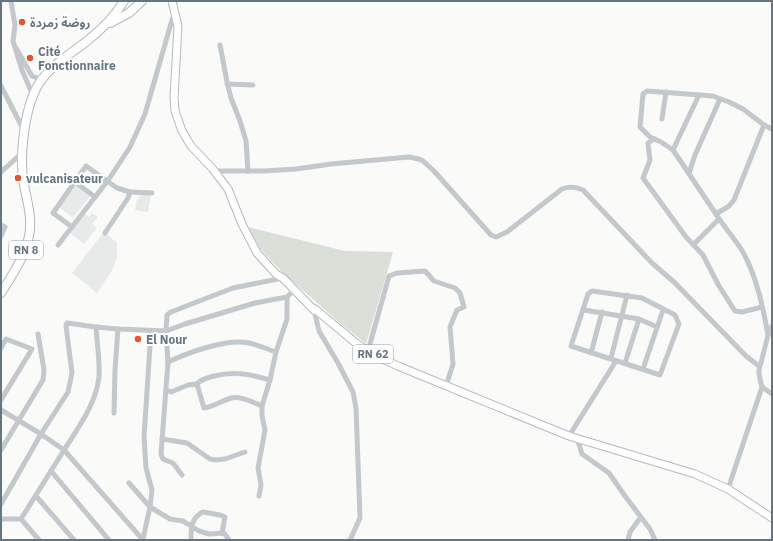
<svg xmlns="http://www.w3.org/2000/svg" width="773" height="541" font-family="'IBM Plex Sans','Noto Sans Arabic',sans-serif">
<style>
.built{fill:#e8e9e9}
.green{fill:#dadfd7}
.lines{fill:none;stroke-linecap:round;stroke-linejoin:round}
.major-casing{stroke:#b5babe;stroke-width:9}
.highway-casing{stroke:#b4b9bd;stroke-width:10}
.minor{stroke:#c3c8cc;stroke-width:5}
.major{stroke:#fff;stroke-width:7}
.highway{stroke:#fff;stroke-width:8}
.poi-dot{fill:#e4572e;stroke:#fff;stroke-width:1.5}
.labels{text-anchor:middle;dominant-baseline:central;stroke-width:4;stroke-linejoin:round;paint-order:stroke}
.shield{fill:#fff;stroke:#939fa8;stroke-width:1}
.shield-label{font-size:11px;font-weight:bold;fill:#657683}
.poi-label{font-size:12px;font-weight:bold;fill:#657683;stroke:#fff;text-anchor:start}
</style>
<rect width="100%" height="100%" fill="#fafaf8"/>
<!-- built -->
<g class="built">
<path d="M76,186L90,196L73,218L59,207Z"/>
<path d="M140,193L151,195L148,212L135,210L137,199H139Z"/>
<path d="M92,213L98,217L92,224L97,228L84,244L70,233L85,214L89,217Z"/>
<path d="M104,232L117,243V258L111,272L97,293L72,273Z"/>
</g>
<!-- green -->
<path class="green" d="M248,227L345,251L393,252L366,344L341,324L281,271L260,249Z"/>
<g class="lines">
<!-- major casing -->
<g class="major-casing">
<path id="major" d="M172,1L178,26L174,98L175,111L182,131L191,146L212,168L228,189L242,224L257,253L276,274L283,278L314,310L315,309L357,344L376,356L398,366L569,436L695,474L728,489L772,518"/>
</g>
<!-- highway casing -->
<g class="highway-casing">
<g id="highway">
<path d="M110,23L129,13L142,1"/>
<path d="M1,293C12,275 25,257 29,236C33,217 26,198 23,179C20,153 24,117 34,93C44,69 68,56 87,41C101,30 115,16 124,1"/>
</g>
</g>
<!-- minor -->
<g class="minor">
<path d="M11,1L15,25L13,41L22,70L31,91L34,93"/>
<path d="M220,45L227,82L231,98L240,121L246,141L248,171"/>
<path d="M16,48L32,76L40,79"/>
<path d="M227,84L253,85"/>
<path d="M1,86L21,125L25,128"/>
<path d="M662,119L666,92"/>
<path d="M654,139L648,143L650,160L643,178L686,237L703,255L719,286L735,311L742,312L762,307"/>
<path d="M673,150L699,95"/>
<path d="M215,171H264L296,169L331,164L409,157L419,159L423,161L434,171L491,235L496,237L507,232L562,189C570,186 576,187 583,190L652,263L674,282L746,356L759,366"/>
<path d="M1,172L22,153"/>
<path d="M689,173L695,155L720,99"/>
<path d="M75,182L95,197"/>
<path d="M130,192L152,193"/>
<path d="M716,214L673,150L661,142L650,137L640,127L643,94L647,91L713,96L729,102L743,109L764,125"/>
<path d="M1,225L5,227L1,236"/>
<path d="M72,227L53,213L86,166L117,188L130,192L128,198L105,233"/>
<path d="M694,244L719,219"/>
<path d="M58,245L109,179L130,147L145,114L174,13"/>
<path d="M592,291L642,298L675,315L679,324L660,375L571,346L588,294Z"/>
<path d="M314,310L319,331L338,363L353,392L356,408L360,518L350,540"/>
<path d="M584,310L639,319L657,327"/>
<path d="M96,327L118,329L166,331L185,324L255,303L287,297L294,290"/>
<path d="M768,335C763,307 757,278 743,252C735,239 724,227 716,214L729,206L734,200L764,125L772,129"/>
<path d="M1,348L6,339L32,349L1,400"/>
<path d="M368,351L389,276L397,273L425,271L434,281L455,288L460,293L464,307L457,310L450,327L453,364L446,386"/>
<path d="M591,353L602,312"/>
<path d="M611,358L627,295"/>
<path d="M168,362C187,353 227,338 249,343C258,345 267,349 276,352L287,319V297"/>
<path d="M625,363L639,319"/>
<path d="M643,369L663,310"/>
<path d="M197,384L204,408C215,406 221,401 231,398C241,396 252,402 262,406L270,380L276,352"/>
<path d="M762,387L772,394"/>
<path d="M166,390L171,392L188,385L197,384C201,379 207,378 214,376C234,371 250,374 270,380"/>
<path d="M1,410L41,434L68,392L72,373L66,326L67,323L96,327C97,343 100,361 99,377C96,404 78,428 64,450L143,540"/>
<path d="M114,413L115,370L118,329"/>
<path d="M569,436L616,361"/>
<path d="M577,438L582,454L609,473L625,496L650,529L655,540"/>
<path d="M162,439L187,443L210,459L216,460L225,459L245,452"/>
<path d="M1,450L43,380L44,370L38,334"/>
<path d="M51,471L109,540"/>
<path d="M182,475L173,463L163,459L161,454L168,362L166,331L167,315L171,312L233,288L283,278"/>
<path d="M129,483L150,507L170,519L183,521L199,531L209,534L224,533L229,540"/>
<path d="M728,489L762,387C760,379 757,371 761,363L768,335L772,326"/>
<path d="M36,496L74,540"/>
<path d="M259,496L261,485L258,468L265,430L262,416V406"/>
<path d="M1,504L41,434L64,450L21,519"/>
<path d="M1,519H21L39,540"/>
<path d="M143,539L150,507L152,490L146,468L144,437L151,331"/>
<path d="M191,540C191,528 191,518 203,512L220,515L225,517L222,533"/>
<path d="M628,540L630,532L641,517"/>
</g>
<!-- major -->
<use href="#major" class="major"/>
<!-- highway -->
<use href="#highway" class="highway"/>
</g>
<!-- markers -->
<g class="poi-dot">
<circle cx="22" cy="22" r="4"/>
<circle cx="30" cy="58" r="4"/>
<circle cx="18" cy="178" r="4"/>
<circle cx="138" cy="339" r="4"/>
</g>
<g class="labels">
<!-- shield labels -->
<g class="shield">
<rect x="9" y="241" width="34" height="18" rx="3"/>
<rect x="353" y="345" width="40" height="18" rx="3"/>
</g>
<g class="shield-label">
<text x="26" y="250">RN 8</text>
<text x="373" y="354">RN 62</text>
</g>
<!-- poi labels -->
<g class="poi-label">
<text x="30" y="22">روضة زمردة</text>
<text x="38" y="51">Cité<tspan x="38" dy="14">Fonctionnaire</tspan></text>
<text x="26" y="178">vulcanisateur</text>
<text x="146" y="339">El Nour</text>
</g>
</g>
<!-- border -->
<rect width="773" height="541" fill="none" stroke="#657683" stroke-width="4"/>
</svg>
